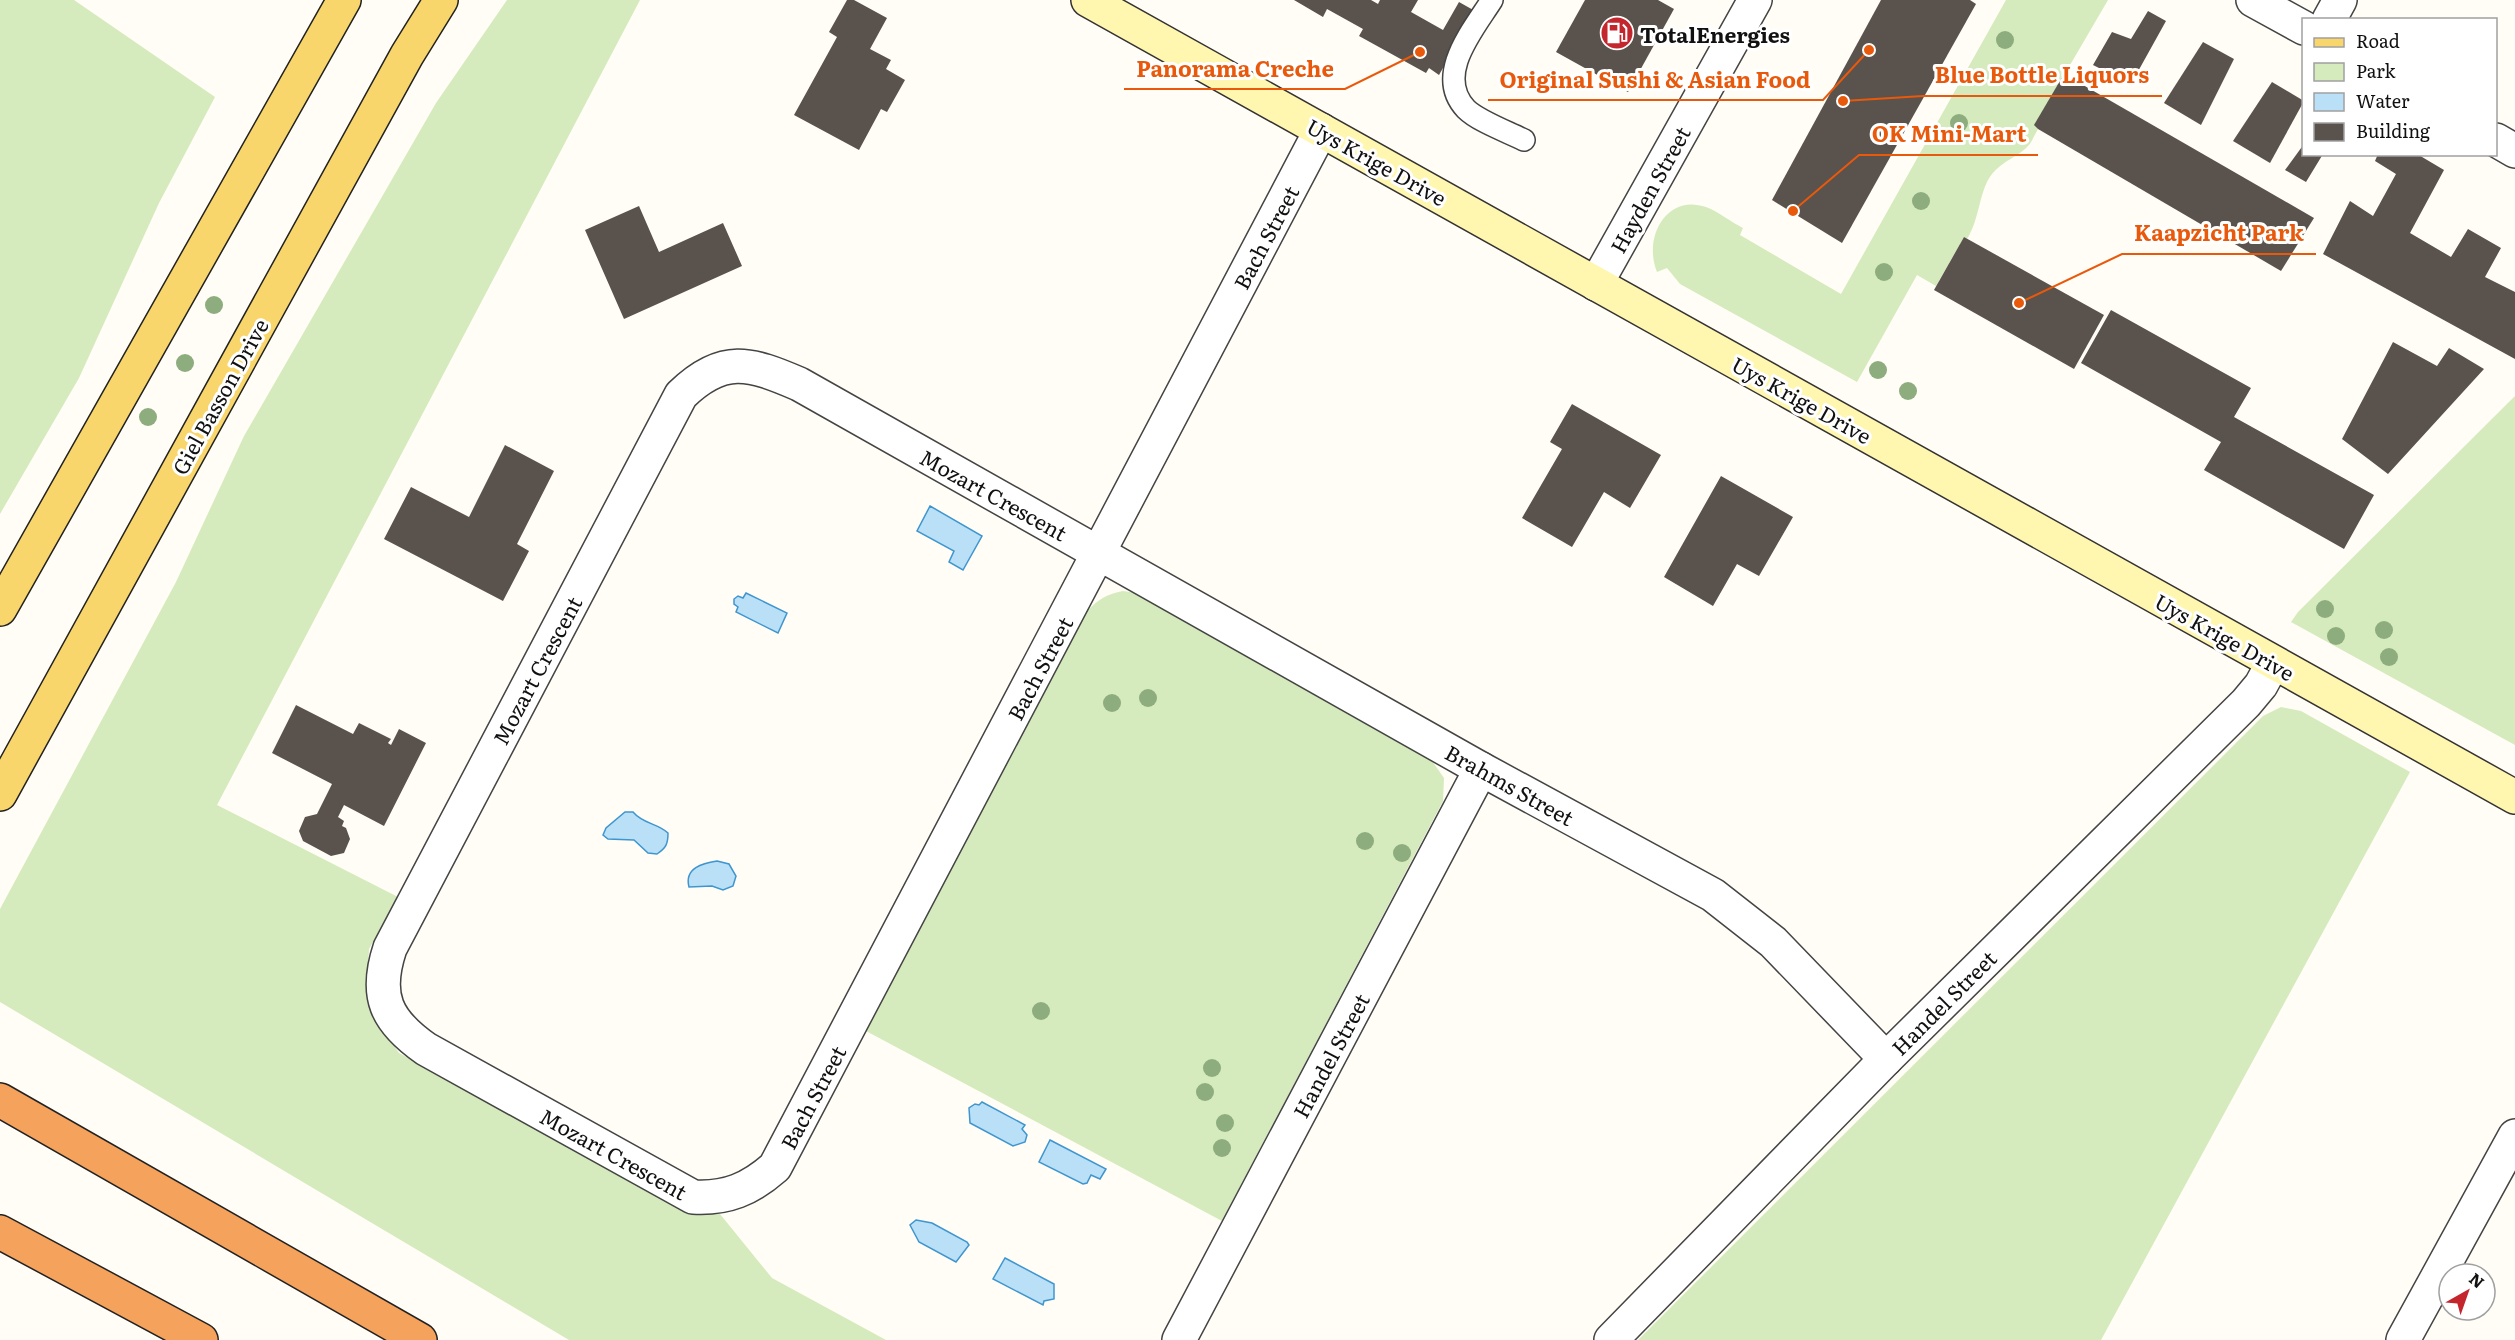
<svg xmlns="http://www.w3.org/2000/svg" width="2515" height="1340" font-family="Literata,serif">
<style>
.green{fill:#d5ebbd}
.water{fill:#b9e0f7;stroke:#3f96cf;stroke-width:1.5}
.building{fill:#5a524d}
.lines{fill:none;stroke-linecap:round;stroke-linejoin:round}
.lane-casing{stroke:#444;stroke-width:24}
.street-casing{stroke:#444;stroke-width:36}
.secondary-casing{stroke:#333;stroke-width:36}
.primary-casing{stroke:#222;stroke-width:36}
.highway-casing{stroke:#222;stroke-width:36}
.lane{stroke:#fff;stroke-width:21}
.street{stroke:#fff;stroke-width:33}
.secondary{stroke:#fff6b0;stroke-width:33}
.primary{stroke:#f9d66b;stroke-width:33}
.highway{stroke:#f5a25d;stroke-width:33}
.tree{fill:#8dad7f}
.labels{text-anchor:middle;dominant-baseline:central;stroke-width:6;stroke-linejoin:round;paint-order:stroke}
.poi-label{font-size:21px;font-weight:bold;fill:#111;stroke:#fff;text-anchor:start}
.street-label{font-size:21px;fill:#111;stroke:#fff}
.leader{fill:none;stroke:#e8590c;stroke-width:2}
.callout-dot{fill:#e8590c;stroke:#fff;stroke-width:2}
.callout-label{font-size:22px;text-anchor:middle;font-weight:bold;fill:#e8590c;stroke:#fff;stroke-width:6;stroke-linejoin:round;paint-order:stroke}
</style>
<rect width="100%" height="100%" fill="#fffdf5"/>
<!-- green -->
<g class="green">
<path d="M0,0H74L215,97L159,203L79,378L0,514Z"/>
<path d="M507,0H640L217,805L398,897L369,949L367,984L375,1018L399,1053L690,1210L720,1214L772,1278L886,1340H569L0,1002V909L176,582L244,436L436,103Z"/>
<path d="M2006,0H2108L2035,125L2038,129C2035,134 2032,141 2029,145C2021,155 2002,161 1992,174C1979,190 1980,219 1967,239L1964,237L1936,286L1917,275L1857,382L1680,284L1667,268L1657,272C1643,238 1666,193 1706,207C1719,212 1731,222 1743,228L1740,235L1841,294Z"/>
<path d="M2515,396V745L2291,622L2298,612Z"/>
<path d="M1123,591L1136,593L1430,758L1444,778L1443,801L1222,1221L866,1031L1088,610C1099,599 1107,594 1123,591Z"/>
<path d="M2281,707L2301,711L2410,772L2101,1340H1638L2263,716Z"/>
</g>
<!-- water -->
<g class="water">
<path d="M930,506L982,536L963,570L949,562L954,551L917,531Z"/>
<path d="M746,593L787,613L778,633L736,612L738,607L734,604V599L738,596L743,598Z"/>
<path d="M625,812H633C643,824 657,823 668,833C668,844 666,848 657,854L648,853L634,840L608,839L603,835L606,828Z"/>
<path d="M717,861L729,864L736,876L733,886L723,890L712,886L689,887C684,868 703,863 717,861Z"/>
<path d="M982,1102L1025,1125L1022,1129L1027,1135L1025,1142L1013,1146L970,1123L969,1108L975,1104L979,1105Z"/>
<path d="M1050,1140L1106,1169L1100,1179L1091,1175L1087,1183L1083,1184L1039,1162Z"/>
<path d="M916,1220L932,1223L967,1242L969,1245L956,1262L919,1242L910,1225Z"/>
<path d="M1005,1258L1054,1284V1299L1044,1301L1043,1305L993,1279Z"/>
</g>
<!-- building -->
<g class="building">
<path d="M847,0H854L887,18L870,49L891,60L886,69L905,80L887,112L881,109L859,150L794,115L837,37L829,32Z"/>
<path d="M1294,0H1371L1378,4L1380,0H1418L1411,12L1443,30L1459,2L1475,11L1439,75L1429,68L1426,73L1359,36L1363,29L1327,9L1323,17Z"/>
<path d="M1585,0H1658L1674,9L1628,92L1556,52Z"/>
<path d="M1881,0H1970L1976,4L1842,243L1772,200Z"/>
<path d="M2148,11L2166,21L2131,84L2093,65L2112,32L2131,39Z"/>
<path d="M2203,42L2234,59L2201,125L2164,103Z"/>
<path d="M2064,74L2314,218L2281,271L2038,129L2034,125Z"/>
<path d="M2272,82L2304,101L2270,163L2233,141Z"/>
<path d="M2304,144V154H2323L2306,182L2285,170Z"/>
<path d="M2378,154H2417L2444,170L2410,233L2451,257L2468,229L2501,248L2485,277L2515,292V359L2323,254L2350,201L2373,216L2396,174L2375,161Z"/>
<path d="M639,206L659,252L723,223L742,266L624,319L585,230Z"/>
<path d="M1964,237L2104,315L2074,369L1934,290Z"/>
<path d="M2111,310L2251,388L2234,417L2374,495L2344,549L2204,470L2221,442L2081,363Z"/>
<path d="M2393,342L2437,366L2449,348L2484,369L2388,474L2342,439Z"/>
<path d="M1572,404L1661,455L1630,508L1604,492L1572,547L1522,518L1562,449L1550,442Z"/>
<path d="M505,445L554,471L517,544L529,551L503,601L384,539L411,487L469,517Z"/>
<path d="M1721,476L1793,517L1759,576L1737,564L1713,606L1664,577Z"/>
<path d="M296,705L353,734L359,723L391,739L388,743L391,745L399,729L426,743L384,826L344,805L338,817L344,821L342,826L346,828L350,839L344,853L331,856L303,841L299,831L305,817L317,814L332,784L272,753Z"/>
</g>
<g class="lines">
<!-- lane casing -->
<g class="lane-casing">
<path id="lane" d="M1492,0C1473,30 1434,75 1466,109C1478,121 1508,132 1524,140"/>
</g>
<!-- street casing -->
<g class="street-casing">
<g id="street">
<path d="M2253,0L2304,28"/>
<path d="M2329,20L2340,0"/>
<path d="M1321,130L775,1167C750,1189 727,1199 693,1197L426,1049C386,1021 374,996 390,948L681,395C723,354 750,363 799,384L1481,769L1713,895L1773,942L1886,1059"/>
<path d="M2496,140L2515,151"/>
<path d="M1596,284L1755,0"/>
<path d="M1179,1340L1481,769"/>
<path d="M1611,1340L1886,1059L2246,703L2261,685L2273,663"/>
<path d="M2403,1340L2515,1136"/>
</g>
</g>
<!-- secondary casing -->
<g class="secondary-casing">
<path id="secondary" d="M1088,0L2515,797"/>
</g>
<!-- primary casing -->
<g class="primary-casing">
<g id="primary">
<path d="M0,609L344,0"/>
<path d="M0,794L407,55L441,0"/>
</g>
</g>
<!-- highway casing -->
<g class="highway-casing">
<g id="highway">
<path d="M0,1100L420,1340"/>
<path d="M0,1232L201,1340"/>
</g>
</g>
<!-- lane -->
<use href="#lane" class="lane"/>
<!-- street -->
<use href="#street" class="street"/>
<!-- secondary -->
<use href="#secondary" class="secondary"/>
<!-- primary -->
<use href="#primary" class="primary"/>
<!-- highway -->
<use href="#highway" class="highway"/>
</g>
<!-- trees -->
<g class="tree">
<circle cx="2005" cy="40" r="9"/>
<circle cx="1959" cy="123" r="9"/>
<circle cx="1921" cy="201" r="9"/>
<circle cx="1884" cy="272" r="9"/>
<circle cx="214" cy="305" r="9"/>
<circle cx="185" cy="363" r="9"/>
<circle cx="1878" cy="370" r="9"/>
<circle cx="1908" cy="391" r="9"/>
<circle cx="148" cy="417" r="9"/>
<circle cx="2325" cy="609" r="9"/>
<circle cx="2384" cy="630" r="9"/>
<circle cx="2336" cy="636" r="9"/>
<circle cx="2389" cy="657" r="9"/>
<circle cx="1148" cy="698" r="9"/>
<circle cx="1112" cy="703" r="9"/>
<circle cx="1365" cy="841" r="9"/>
<circle cx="1402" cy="853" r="9"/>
<circle cx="1041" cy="1011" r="9"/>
<circle cx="1212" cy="1068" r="9"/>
<circle cx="1205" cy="1092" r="9"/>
<circle cx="1225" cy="1123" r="9"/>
<circle cx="1222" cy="1148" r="9"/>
</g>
<!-- icons -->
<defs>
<g id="fuel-disc" transform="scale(1.725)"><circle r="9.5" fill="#c4262e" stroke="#fff"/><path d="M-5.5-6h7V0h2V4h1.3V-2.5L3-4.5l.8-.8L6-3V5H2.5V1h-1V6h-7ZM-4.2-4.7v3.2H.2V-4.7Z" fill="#fff"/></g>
</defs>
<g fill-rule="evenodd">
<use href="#fuel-disc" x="1617" y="33"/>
</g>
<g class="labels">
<!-- poi labels -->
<g class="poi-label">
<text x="1640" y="33">TotalEnergies</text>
</g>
<!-- street labels -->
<g class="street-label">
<text transform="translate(1377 161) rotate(29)">Uys Krige Drive</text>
<text transform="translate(1649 189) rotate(-61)">Hayden Street</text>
<text transform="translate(1265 237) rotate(-62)">Bach Street</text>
<text transform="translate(219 396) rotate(-61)">Giel Basson Drive</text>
<text transform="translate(1802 399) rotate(29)">Uys Krige Drive</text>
<text transform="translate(994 494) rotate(29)">Mozart Crescent</text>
<text transform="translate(2225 636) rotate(29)">Uys Krige Drive</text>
<text transform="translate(1039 668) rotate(-62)">Bach Street</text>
<text transform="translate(536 670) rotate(-62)">Mozart Crescent</text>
<text transform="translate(1510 784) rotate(29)">Brahms Street</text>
<text transform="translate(1943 1002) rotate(-45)">Handel Street</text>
<text transform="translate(1330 1055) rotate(-62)">Handel Street</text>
<text transform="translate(812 1097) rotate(-62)">Bach Street</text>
<text transform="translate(614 1153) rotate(29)">Mozart Crescent</text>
</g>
</g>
<!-- callouts -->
<path class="leader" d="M1420 52L1345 89H1124M1843 101L1923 96H2162M1869 50L1823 100H1488M1793 211L1859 155H2038M2019 303L2122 254H2316"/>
<g class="callout-dot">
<circle cx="1420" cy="52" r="6"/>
<circle cx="1843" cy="101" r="6"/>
<circle cx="1869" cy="50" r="6"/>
<circle cx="1793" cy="211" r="6"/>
<circle cx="2019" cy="303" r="6"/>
</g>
<g class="callout-label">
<text x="1235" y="77">Panorama Creche</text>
<text x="2042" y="83">Blue Bottle Liquors</text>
<text x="1655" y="88">Original Sushi &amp; Asian Food</text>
<text x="1949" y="142">OK Mini-Mart</text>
<text x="2219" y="241">Kaapzicht Park</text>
</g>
<!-- legend -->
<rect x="2302" y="18" width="195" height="138" fill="#ffffff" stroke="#a0a0a0" stroke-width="1.5"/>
<rect x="2314" y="38" width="30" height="9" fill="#f9d66b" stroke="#a0a0a0" stroke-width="1.5"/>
<text x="2356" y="48" font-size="18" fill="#111111">Road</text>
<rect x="2314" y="63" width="30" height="18" fill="#d5ebbd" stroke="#a0a0a0" stroke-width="1.5"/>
<text x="2356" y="78" font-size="18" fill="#111111">Park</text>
<rect x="2314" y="93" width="30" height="18" fill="#b9e0f7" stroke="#a0a0a0" stroke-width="1.5"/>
<text x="2356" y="108" font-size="18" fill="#111111">Water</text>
<rect x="2314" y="123" width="30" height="18" fill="#5a524d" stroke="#a0a0a0" stroke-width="1.5"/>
<text x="2356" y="138" font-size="18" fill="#111111">Building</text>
<!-- north arrow -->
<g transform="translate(2467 1292) rotate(40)"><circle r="28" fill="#ffffff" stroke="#a0a0a0" stroke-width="1.5"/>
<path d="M0-4.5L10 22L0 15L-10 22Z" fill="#c4262e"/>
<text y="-9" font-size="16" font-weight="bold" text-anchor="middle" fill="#111111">N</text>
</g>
</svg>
